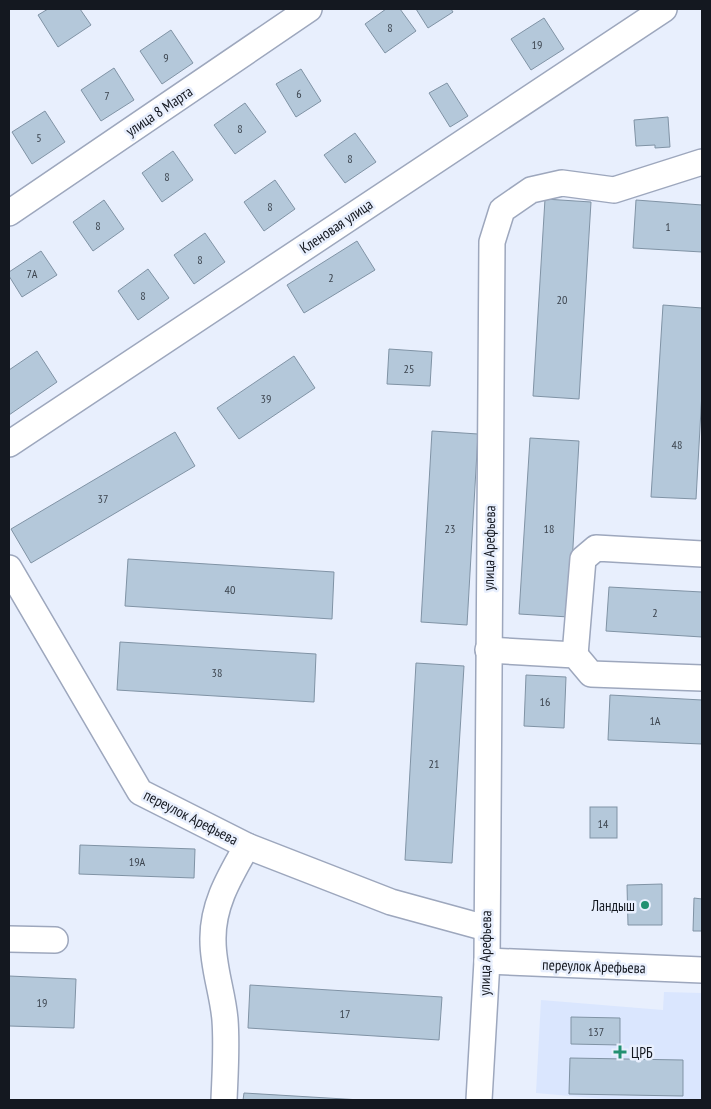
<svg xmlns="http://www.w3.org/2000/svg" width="711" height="1109" font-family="'PT Sans Narrow',sans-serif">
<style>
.built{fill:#dae6fe}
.building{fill:#b4c8da;stroke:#8093a5}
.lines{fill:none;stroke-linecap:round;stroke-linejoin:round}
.minor-casing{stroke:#9da7bd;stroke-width:28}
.minor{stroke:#fff;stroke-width:25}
.poi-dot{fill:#219071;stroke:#e8effd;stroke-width:2}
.labels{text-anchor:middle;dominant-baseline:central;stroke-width:5;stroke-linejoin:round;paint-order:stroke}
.number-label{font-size:12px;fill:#3c444e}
.street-label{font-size:15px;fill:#141820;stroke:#e8effd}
.poi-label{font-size:15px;fill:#141820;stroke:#e8effd;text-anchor:end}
</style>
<rect width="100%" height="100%" fill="#e8effd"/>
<!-- built -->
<path class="built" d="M664,992L702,993V1100H615L536,1093L541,1000L663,1010Z"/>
<!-- building -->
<g class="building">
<path d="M48,9H80L91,25L58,47L38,15Z"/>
<path d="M386,9H400L416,31L385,53L365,24Z"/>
<path d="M416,9H451L453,12L428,28Z"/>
<path d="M544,18L564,49L531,70L511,39Z"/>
<path d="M171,30L193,63L162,84L140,51Z"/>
<path d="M114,68L134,100L101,121L81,90Z"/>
<path d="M301,69L321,101L296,117L276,84Z"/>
<path d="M447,83L468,116L450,127L429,93Z"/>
<path d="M245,103L266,132L235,154L214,125Z"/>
<path d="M45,111L65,142L32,164L12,132Z"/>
<path d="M668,117L670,147L655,148V145L636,146L634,120Z"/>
<path d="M355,133L376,162L345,183L324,155Z"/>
<path d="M173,151L193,180L162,202L142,173Z"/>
<path d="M275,180L295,209L264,231L244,202Z"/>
<path d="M545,199L591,202L579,399L533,396Z"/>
<path d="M104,200L124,229L93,251L73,222Z"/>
<path d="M636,200L702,205V252L633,248Z"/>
<path d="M205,233L225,262L194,284L174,255Z"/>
<path d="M357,241L375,270L304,313L287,285Z"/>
<path d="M41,251L57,275L22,297L9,276V272Z"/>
<path d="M148,269L169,298L138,320L118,291Z"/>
<path d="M663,305L702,308V392L696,499L651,497Z"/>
<path d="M389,349L432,352L430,386L387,384Z"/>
<path d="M37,351L57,382L9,415V370Z"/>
<path d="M294,356L315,388L239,439L217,408Z"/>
<path d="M432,431L478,434L467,625L421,622Z"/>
<path d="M175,432L195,466L31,563L11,529Z"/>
<path d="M530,438L579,441L569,617L519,614Z"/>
<path d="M128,559L334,572L332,619L125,606Z"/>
<path d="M609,587L702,592V637L606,631Z"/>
<path d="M120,642L316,654L314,702L117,690Z"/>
<path d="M416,663L464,666L452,863L405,860Z"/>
<path d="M526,675L566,677L564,728L524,726Z"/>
<path d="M610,695L702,700V744L608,740Z"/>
<rect x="590" y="807" width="27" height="31"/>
<path d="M80,845L195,849L194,878L79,874Z"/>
<path d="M662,884V925H628L627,885Z"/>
<path d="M694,898L702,899V931H693Z"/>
<path d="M9,976L76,979L74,1028L9,1026Z"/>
<path d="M250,985L442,997L439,1040L248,1028Z"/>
<path d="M571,1017L620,1018V1045L571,1044Z"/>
<path d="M570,1058L683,1060V1096L569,1094Z"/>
<path d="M244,1093L361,1100H243Z"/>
</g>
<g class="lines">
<!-- minor casing -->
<g class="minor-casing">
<g id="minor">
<path d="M9,213L309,9"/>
<path d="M9,444L664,9"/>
<path d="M9,568L140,792L247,846L391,902L486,928"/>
<path d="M488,650L575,655L591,674L702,678"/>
<path d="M575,655L583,559L596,548L702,554"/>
<path d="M9,939L55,940"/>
<path d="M487,961L702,970"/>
<path d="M224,1100C225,1074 227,1047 225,1020C223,994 213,968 213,941C212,905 230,876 247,846"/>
<path d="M479,1100L487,961L492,242L502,210L531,190L562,183L614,190L702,162"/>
</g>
</g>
<!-- minor -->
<use href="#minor" class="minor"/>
</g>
<!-- markers -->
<g class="poi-dot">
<circle cx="645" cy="905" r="5"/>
<path d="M617.5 1044.5h5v5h5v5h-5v5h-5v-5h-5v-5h5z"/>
</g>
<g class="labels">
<!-- number labels -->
<g class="number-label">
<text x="390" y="27">8</text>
<text x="537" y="44">19</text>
<text x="166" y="57">9</text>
<text x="299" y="93">6</text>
<text x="107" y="95">7</text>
<text x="240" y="128">8</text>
<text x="39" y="137">5</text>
<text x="350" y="158">8</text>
<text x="167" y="176">8</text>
<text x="270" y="206">8</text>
<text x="98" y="225">8</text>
<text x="668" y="226">1</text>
<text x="200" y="259">8</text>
<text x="32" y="273">7А</text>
<text x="331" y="277">2</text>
<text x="143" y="295">8</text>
<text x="562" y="299">20</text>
<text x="409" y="368">25</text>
<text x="266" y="398">39</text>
<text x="677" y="444">48</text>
<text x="103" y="498">37</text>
<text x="450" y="528">23</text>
<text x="549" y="528">18</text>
<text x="230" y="589">40</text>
<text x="655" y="612">2</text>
<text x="217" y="672">38</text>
<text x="545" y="701">16</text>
<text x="655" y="720">1А</text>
<text x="434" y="763">21</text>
<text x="603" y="823">14</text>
<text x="137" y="861">19А</text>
<text x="42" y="1002">19</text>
<text x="345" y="1013">17</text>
<text x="596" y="1031">137</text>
</g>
<!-- street labels -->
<g class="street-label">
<text transform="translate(159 111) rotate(-34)">улица 8 Марта</text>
<text transform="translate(336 226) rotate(-34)">Кленовая улица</text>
<text transform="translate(489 548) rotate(-89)">улица Арефьева</text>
<text transform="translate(191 817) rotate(27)">переулок Арефьева</text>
<text transform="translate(485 953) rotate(-89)">улица Арефьева</text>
<text transform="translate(594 966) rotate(2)">переулок Арефьева</text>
</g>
<!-- poi labels -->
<g class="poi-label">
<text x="635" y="905">Ландыш</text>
<text x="631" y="1052" text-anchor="start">ЦРБ</text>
</g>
</g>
<!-- border -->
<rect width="711" height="1109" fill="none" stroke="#141820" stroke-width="20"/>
</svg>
